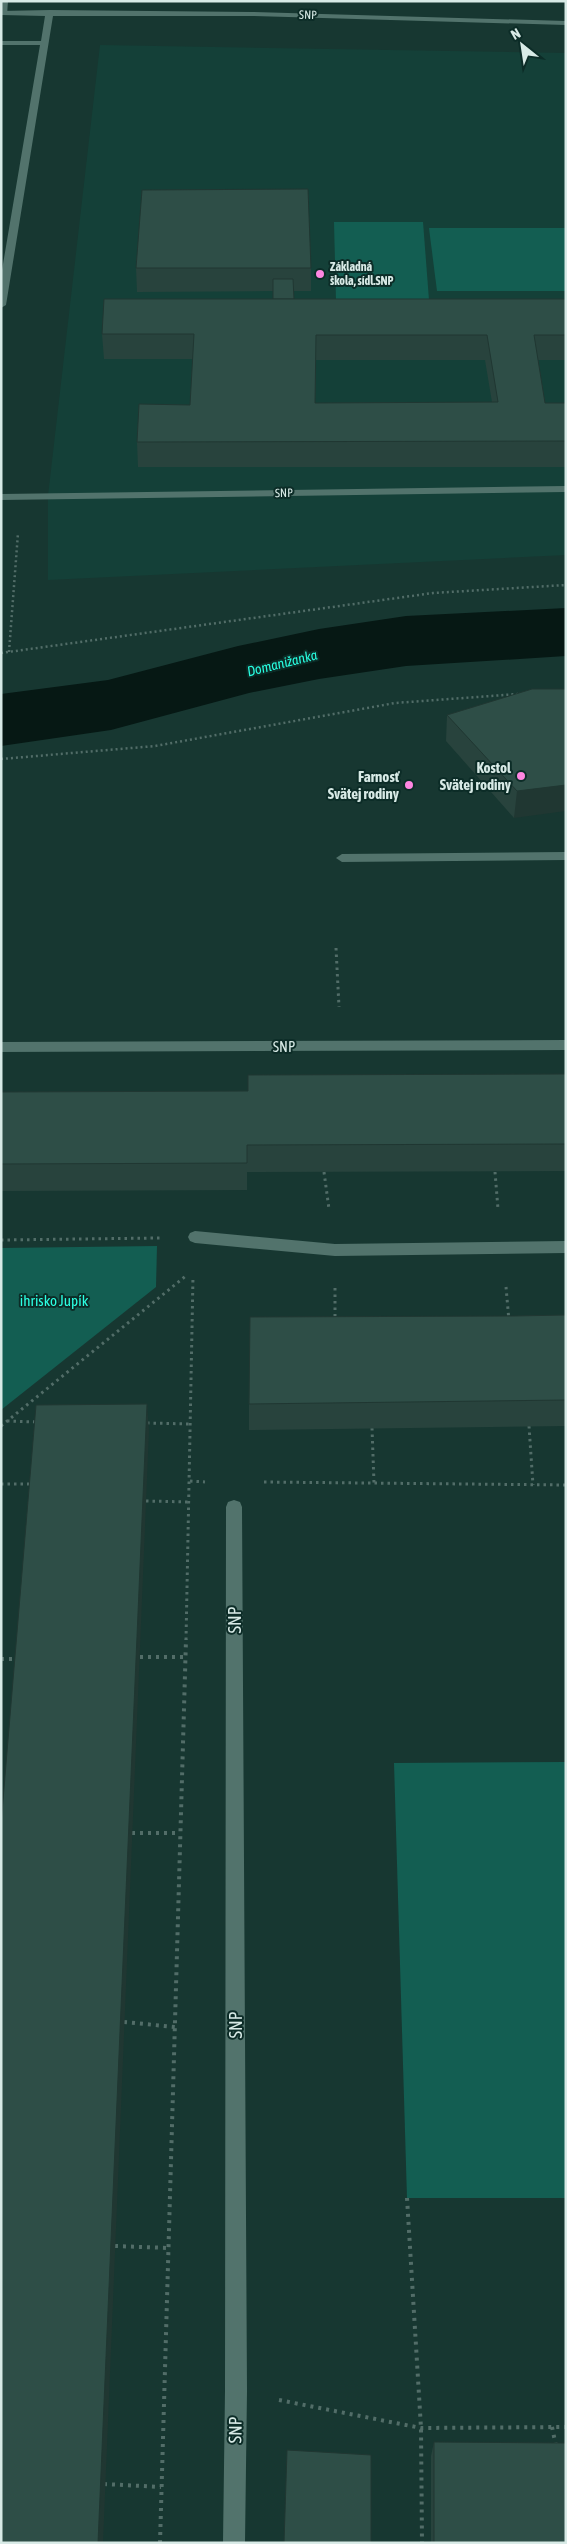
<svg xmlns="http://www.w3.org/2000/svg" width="567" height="2544" font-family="'Asap Condensed',sans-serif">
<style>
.built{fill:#144038}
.green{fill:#135e52}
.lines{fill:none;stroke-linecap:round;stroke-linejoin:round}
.river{fill:#061814;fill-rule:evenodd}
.path-far2{stroke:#526d68;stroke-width:2.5;stroke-dasharray:2 3;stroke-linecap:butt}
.path-far1{stroke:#526d68;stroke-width:3;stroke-dasharray:2.5 4;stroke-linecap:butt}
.path{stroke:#526d68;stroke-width:4;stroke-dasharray:3 5;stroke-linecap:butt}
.service{fill:#52736c;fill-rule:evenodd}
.minor{fill:#52736c;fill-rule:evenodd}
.wall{fill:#28433d;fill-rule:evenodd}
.shaded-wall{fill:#203732}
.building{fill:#2e4e47;stroke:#203732;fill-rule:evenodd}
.poi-dot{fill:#fe86e1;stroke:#0c2c27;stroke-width:2}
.labels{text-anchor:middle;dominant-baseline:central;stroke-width:4;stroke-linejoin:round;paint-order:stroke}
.far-street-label{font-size:12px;fill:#d8eae6;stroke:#0c2c27}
.far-poi-label{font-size:12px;font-weight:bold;fill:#d8eae6;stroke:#0c2c27;text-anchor:start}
.far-water-label{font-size:14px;font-style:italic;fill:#28fde0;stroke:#0c2c27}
.poi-label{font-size:15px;font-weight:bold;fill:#d8eae6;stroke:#0c2c27;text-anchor:end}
.street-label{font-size:15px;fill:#d8eae6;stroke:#0c2c27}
.park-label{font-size:15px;fill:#2bffe2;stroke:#0c2c27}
.near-street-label{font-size:18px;fill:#d8eae6;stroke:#0c2c27}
</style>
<rect width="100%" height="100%" fill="#173731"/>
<!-- built -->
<path class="built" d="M100,45L566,53V555L48,580V496Z"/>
<!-- green -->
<g class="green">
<path d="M334,222H423L429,300H336Z"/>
<path d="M429,228H566V291H437Z"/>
<path d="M157,1246L156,1287L1,1410V1248Z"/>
<path d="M566,1762V2198H407L394,1763Z"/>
</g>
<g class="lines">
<!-- river -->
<path class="river" d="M566,608V656L406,666L319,679L249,693L111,730L1,746V694L108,680L238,646L319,629L406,616Z"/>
<!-- path-far2 -->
<g class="path-far2">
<path d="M9,652L18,533"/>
<path d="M1,653L433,593L566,585"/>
<path d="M1,759L155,746L395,703L518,694"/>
</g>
<!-- path-far1 -->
<g class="path-far1">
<path d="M336,948L339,1007"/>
<path d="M324,1172L329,1209"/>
<path d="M495,1172L498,1209"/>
<path d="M1,1240L160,1238"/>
<path d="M506,1287L509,1321"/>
<path d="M335,1288V1319"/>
<path d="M7,1421L38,1422"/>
<path d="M147,1423L189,1424"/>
<path d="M1,1426L187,1275"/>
<path d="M529,1426L533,1485"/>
<path d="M372,1428L374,1483"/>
<path d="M190,1481L205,1482"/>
<path d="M264,1482L566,1485"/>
<path d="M1,1484H33"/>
<path d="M146,1501L190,1502"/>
<path d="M186,1640L193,1276"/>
</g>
<!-- path -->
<g class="path">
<path d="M140,1657H185"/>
<path d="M1,1659H18"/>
<path d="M132,1833H180"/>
<path d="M124,2022L175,2027"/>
<path d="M407,2198L421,2428L422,2543"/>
<path d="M115,2246L168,2248"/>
<path d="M279,2400L421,2428L566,2427"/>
<path d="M552,2427L556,2446"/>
<path d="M104,2484L161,2487"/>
<path d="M160,2543L186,1639"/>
</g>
<!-- service -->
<g class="service">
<path d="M1,1H8L7,15H1Z"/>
<path d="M566,486V492L1,500V494Z"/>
<path d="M566,852V860L342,862L336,858L342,854Z"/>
</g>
<!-- minor -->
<g class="minor">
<path d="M50,10L252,12L566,21V25L252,16H53L6,305L1,308V276L40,45H1V41H41L45,16L1,15V11Z"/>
<path d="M566,1040V1050L1,1052V1042Z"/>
<path d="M195,1231L335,1244L566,1241V1253L335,1256L195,1243L190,1241L188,1237L190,1233Z"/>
<path d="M234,1500L240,1502L242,1507L247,2391L245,2543H223L225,2391L226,1507L228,1502Z"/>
</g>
</g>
<!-- wall -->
<g class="wall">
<path d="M136,268H311V291H294V299H566V360H538L545,403H566V467H138L137,442L190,405L193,359H104L102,334L273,299V291L137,292ZM316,360H485L492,402L315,403Z"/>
<path d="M566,689L514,818L446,741L447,715Z"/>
<path d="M566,1074V1171L247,1172V1190L1,1191V1092L248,1091Z"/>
<path d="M566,1315V1426L249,1430V1404L514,1316Z"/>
<path d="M434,2442L566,2543H431V2456Z"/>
</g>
<!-- shaded-wall -->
<g class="shaded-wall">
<path d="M566,785V811L514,818L517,791Z"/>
<path d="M147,1404L149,1430L103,2543H98Z"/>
</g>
<!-- building -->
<g class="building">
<path d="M308,189L311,268H136L142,190Z"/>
<path d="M273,279H293L294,299H273Z"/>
<path d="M104,299H566V335H534L545,403H566V441L137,442L139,404L190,405L194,334H102ZM316,335H487L498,402L315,403Z"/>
<path d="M532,689H566V785L517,791L447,715Z"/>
<path d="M566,1074V1144L247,1145V1163L1,1164V1092L248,1091V1075Z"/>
<path d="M566,1315V1400L249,1404L250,1317L514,1316Z"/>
<path d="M147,1404L98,2543H1V1824L36,1405Z"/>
<path d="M434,2442L566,2443V2543H434Z"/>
<path d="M287,2450L371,2455V2543H284Z"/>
</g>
<!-- markers -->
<g class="poi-dot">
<circle cx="320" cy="274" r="5"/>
<circle cx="521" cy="776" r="5"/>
<circle cx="409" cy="785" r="5"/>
</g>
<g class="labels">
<!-- far-street labels -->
<g class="far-street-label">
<text transform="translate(308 15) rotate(2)">SNP</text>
<text transform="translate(284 493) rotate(-1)">SNP</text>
</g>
<!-- far-poi labels -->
<g class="far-poi-label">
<text x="330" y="267">Základná<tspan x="330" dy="14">škola, sídl.SNP</tspan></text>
</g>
<!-- far-water labels -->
<g class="far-water-label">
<text transform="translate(282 663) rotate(-14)">Domanižanka</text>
</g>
<!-- poi labels -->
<g class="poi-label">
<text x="511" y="767">Kostol<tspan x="511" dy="17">Svätej rodiny</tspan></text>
<text x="399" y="776">Farnosť<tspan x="399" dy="17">Svätej rodiny</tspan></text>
</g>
<!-- street labels -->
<g class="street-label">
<text x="284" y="1046">SNP</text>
</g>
<!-- park labels -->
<g class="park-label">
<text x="54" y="1300">ihrisko Jupík</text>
</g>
<!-- near-street labels -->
<g class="near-street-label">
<text transform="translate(234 1620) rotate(-90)">SNP</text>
<text transform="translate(235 2025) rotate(-90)">SNP</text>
<text transform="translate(235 2430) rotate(-89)">SNP</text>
</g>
</g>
<!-- border -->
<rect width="567" height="2544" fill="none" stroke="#d8eae6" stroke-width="5"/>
<!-- north arrow -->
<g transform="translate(522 45) rotate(330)" stroke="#0c2c27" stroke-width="4" paint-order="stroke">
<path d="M0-4L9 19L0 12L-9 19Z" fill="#d8eae6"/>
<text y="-8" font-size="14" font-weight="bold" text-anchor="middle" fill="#d8eae6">N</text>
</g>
</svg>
